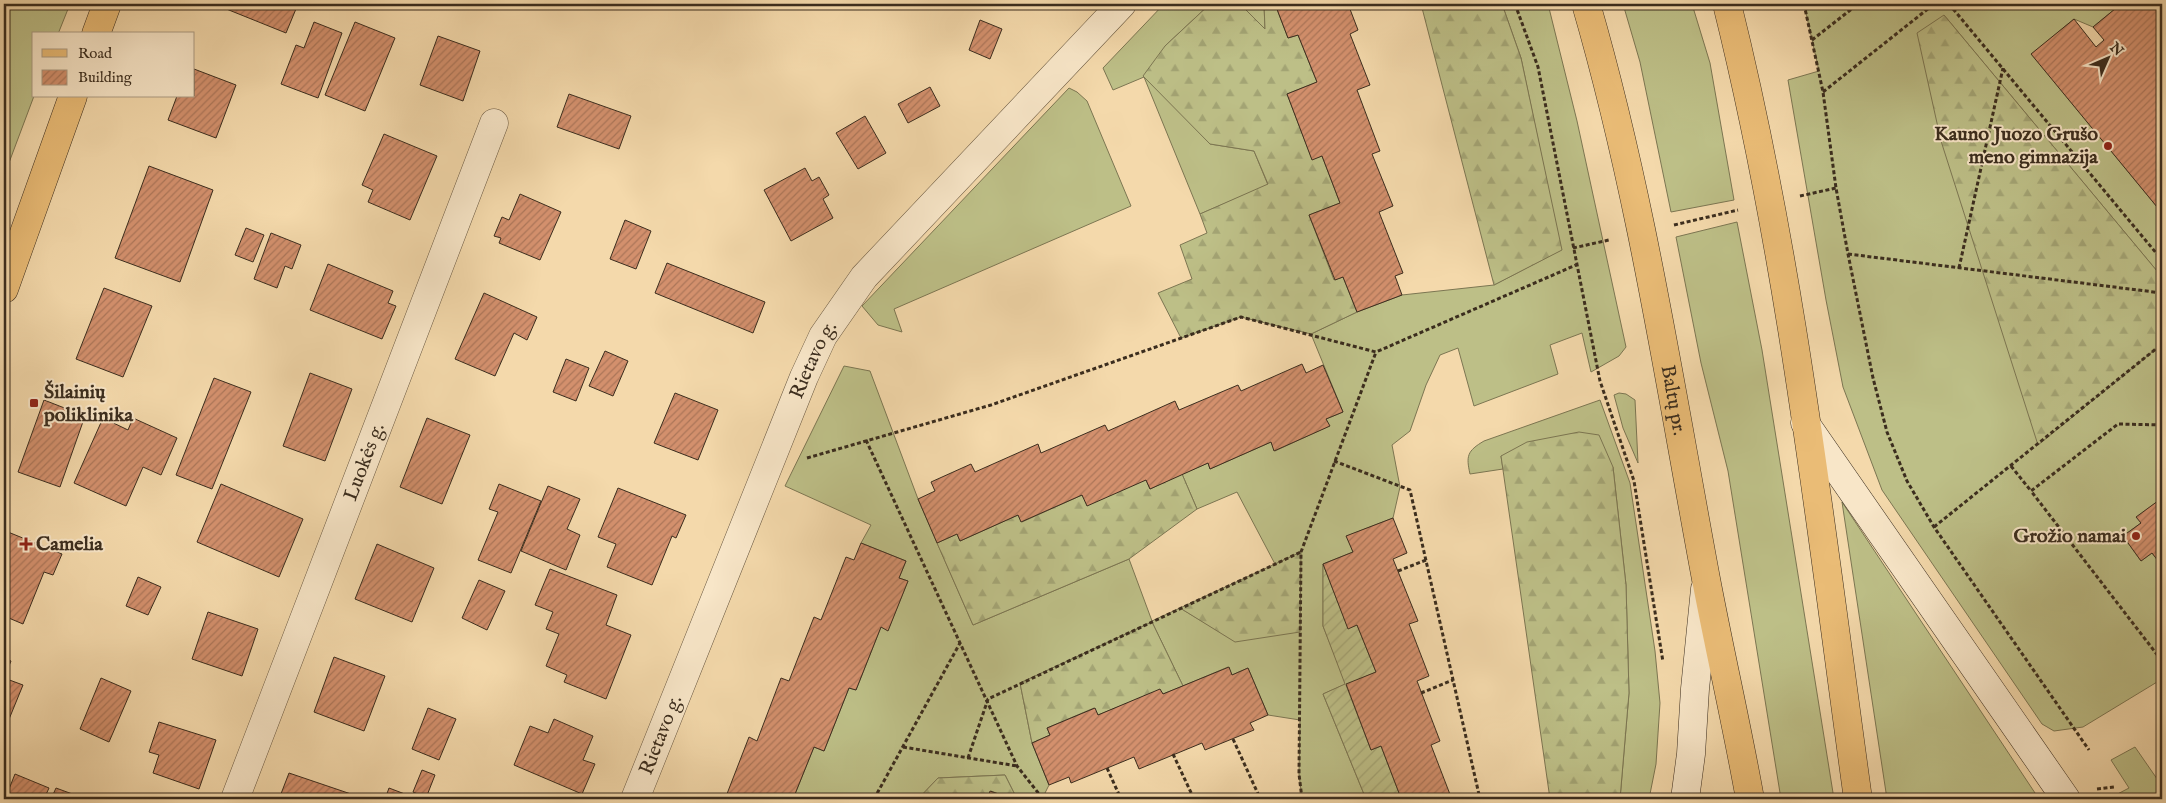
<svg xmlns="http://www.w3.org/2000/svg" width="2166" height="803" font-family="'IM FELL English',serif">
<style>
.grass{fill:#bdbf87;stroke:#7c7652}
.forest{fill:url(#forest-firs);stroke:#7c7652}
.garden{fill:url(#garden-furrows);stroke:#7c7652}
.building{fill:url(#building-hatch);stroke:#3b2d1e}
.lines{fill:none;stroke-linecap:round;stroke-linejoin:round}
.street-casing{stroke:#695841;stroke-width:29}
.secondary-casing{stroke:#3b2d1e;stroke-width:29}
.primary-casing{stroke:#3b2d1e;stroke-width:29}
.path{stroke:#3b2d1e;stroke-width:3;stroke-dasharray:4 2.5;stroke-linecap:butt}
.street{stroke:#f8e6c8;stroke-width:28}
.secondary{stroke:#f8e6c8;stroke-width:28}
.primary{stroke:#eabc76;stroke-width:28}
.poi-dot{fill:#8f2418;stroke:#f8e6c8;stroke-width:2}
.labels{text-anchor:middle;dominant-baseline:central;stroke-width:4;stroke-linejoin:round;paint-order:stroke}
.poi-label{font-size:20px;font-weight:bold;fill:#3b2d1e;stroke:#f8e6c8;text-anchor:end}
.street-label{font-size:20px;fill:#3b2d1e;stroke:#f8e6c8}
</style>
<defs>
<pattern id="forest-firs" width="22" height="20" patternUnits="userSpaceOnUse" patternTransform="scale(1.25)"><rect width="22" height="20" fill="#bdbf87"/><path d="M5 1l3.5 6h-7zM16 11l3.5 6h-7z" fill="#a3a474"/></pattern>
<pattern id="garden-furrows" width="10" height="10" patternUnits="userSpaceOnUse" patternTransform="scale(1.25)"><rect width="10" height="10" fill="#bdbf87"/><path d="M-1 1l2-2M0 10L10 0M9 11l2-2" fill="none" stroke="#a3a474"/></pattern>
<pattern id="building-hatch" width="6" height="6" patternUnits="userSpaceOnUse" patternTransform="scale(1.25)"><rect width="6" height="6" fill="#d3906d"/><path d="M-1 1l2-2M0 6l6-6M5 7l2-2" fill="none" stroke="#ac7659"/></pattern>
</defs>
<rect width="100%" height="100%" fill="#f4d9ab"/>
<filter id="stains"><feTurbulence type="fractalNoise" baseFrequency=".004" numOctaves="4"/><feColorMatrix values="0 0 0 0 .2 0 0 0 0 .09 0 0 0 0 .02 0 0 0 .5 -.17"/></filter>
<radialGradient id="worn" r=".72"><stop offset=".6" stop-color="#630" stop-opacity="0"/><stop offset="1" stop-color="#630" stop-opacity=".3"/></radialGradient>
<!-- grass -->
<g class="grass">
<path d="M4,4H70L58,34H34V96L4,176Z"/>
<path d="M1164,4H1210L1165,46L1210,144L1254,151L1268,185L1200,214L1144,77L1113,90L1103,68Z"/>
<path d="M1240,4H1264L1265,30Z"/>
<path d="M1502,4H1548L1577,121L1626,347L1619,356L1591,372L1582,333L1550,345L1558,374L1474,406L1458,348L1440,355L1426,385L1410,431L1392,445L1400,487L1393,518L1347,536L1353,552L1323,564V626L1346,684L1323,694L1366,799H1302L1299,774L1300,720L1268,715L1248,668L1232,675L1228,667L1183,686L1152,622L1020,683L1032,743L1049,785L1042,799H1017L1005,775L938,778L918,799H793L814,747L824,751L849,688L856,690L881,627L888,630L908,581L899,578L906,561L861,543L871,525L785,486L844,366L870,371L918,499L973,625L1129,559L1152,621L1180,608L1235,641L1301,552L1275,564L1237,492L1197,509L1182,474L1208,463L1210,469L1271,442L1275,451L1329,426L1326,419L1343,412L1311,334L1357,312L1402,295L1494,285L1561,250L1521,58Z"/>
<path d="M1623,4H1692L1710,63L1734,200L1671,212L1640,62Z"/>
<path d="M1804,4H2121L2093,27L2074,19L2032,54L2162,213V277L1944,15L2038,444L2162,344V498L2137,517L2141,523L2123,536L2141,561L2152,553L2162,566V679L2083,727L2054,731L2042,724L1882,490L1843,387L1826,300L1788,80L1819,71Z"/>
<path d="M1069,88L1077,92L1087,101L1131,206L894,309L902,332L878,325L862,306Z"/>
<path d="M1737,222L1762,350L1834,799H1781L1728,471L1701,363L1676,237Z"/>
<path d="M1619,393L1626,394L1635,400L1638,463L1623,428L1614,395Z"/>
<path d="M1600,400L1630,483L1655,651L1660,703L1656,764L1649,799H1620L1629,693L1626,585L1613,467L1501,456L1503,469L1470,474C1466,456 1467,451 1484,441Z"/>
<path d="M1842,502L2039,799H1887Z"/>
<path d="M2135,747L2162,786V799H2108L2129,788L2111,760Z"/>
</g>
<!-- forest -->
<g class="forest">
<path d="M1210,4H1240L1265,29L1264,4H1275L1288,38L1298,35L1317,82L1287,94L1312,159L1322,156L1340,203L1309,215L1334,280L1343,277L1357,312L1311,334L1241,317L1181,338L1158,293L1192,279L1180,245L1207,233L1200,214L1268,184L1254,151L1210,144L1143,76L1165,46Z"/>
<path d="M1421,4H1502L1521,58L1562,250L1494,285Z"/>
<path d="M1944,15L2162,277V344L2038,445L1941,141L1917,33Z"/>
<path d="M1579,432L1599,435L1613,467L1626,585L1629,693L1620,799H1550L1501,456L1527,442Z"/>
<path d="M1182,474L1197,509L1129,559L973,625L937,543L957,534L960,541L1018,515L1022,522L1082,495L1146,480L1150,489Z"/>
<path d="M1301,552L1300,632L1235,642L1180,608Z"/>
<path d="M1152,622L1183,686L1163,694L1160,690L1098,715L1094,708L1047,728L1050,735L1032,743L1020,683Z"/>
<path d="M1005,775L1017,799H1012L991,791L988,799H918L938,778Z"/>
</g>
<!-- garden -->
<path class="garden" d="M1323,564L1348,628L1357,625L1376,672L1346,685L1371,750L1381,746L1399,793L1384,799H1366L1323,694L1345,684L1323,626Z"/>
<!-- building -->
<g class="building">
<path d="M214,4H298L286,33Z"/>
<path d="M1275,4H1348L1358,30L1350,34L1370,85L1357,90L1380,151L1372,154L1393,206L1379,212L1403,273L1395,276L1402,295L1357,312L1343,277L1335,280L1309,215L1340,203L1322,156L1312,160L1287,94L1317,82L1298,35L1288,38Z"/>
<path d="M2121,4H2162V213L2031,54L2074,19L2096,47L2104,40L2093,27Z"/>
<path d="M980,20L1002,29L990,59L969,50Z"/>
<path d="M314,22L342,33L318,98L281,84L296,45L304,48Z"/>
<path d="M355,22L395,38L365,111L325,95Z"/>
<path d="M438,36L480,51L463,101L420,85Z"/>
<path d="M194,69L236,85L216,138L168,120L177,96H194Z"/>
<path d="M930,87L940,106L908,123L898,104Z"/>
<path d="M569,94L631,116L619,149L557,127Z"/>
<path d="M865,116L886,153L858,169L836,133Z"/>
<path d="M384,134L437,156L410,220L368,202L373,190L362,185Z"/>
<path d="M149,166L213,190L180,282L115,258Z"/>
<path d="M805,168L812,181L819,177L829,195L823,199L833,218L791,241L764,190Z"/>
<path d="M520,194L561,212L540,260L499,243L501,238L494,236L502,217L509,220Z"/>
<path d="M625,220L651,231L636,269L610,259Z"/>
<path d="M246,228L264,235L253,262L235,255Z"/>
<path d="M271,233L301,245L292,269L285,266L277,288L254,279Z"/>
<path d="M667,263L765,302L753,333L655,293Z"/>
<path d="M328,264L393,291L388,303L396,306L382,339L310,310Z"/>
<path d="M104,288L152,306L123,377L76,359Z"/>
<path d="M484,293L537,317L527,340L514,333L495,376L455,359Z"/>
<path d="M605,351L628,361L613,396L589,386Z"/>
<path d="M566,359L589,368L576,401L553,392Z"/>
<path d="M1302,364L1306,373L1323,365L1343,412L1326,419L1330,426L1274,451L1271,442L1210,469L1208,463L1150,489L1146,480L1087,506L1082,495L1021,522L1018,515L960,541L957,534L937,543L918,499L935,491L931,482L971,464L975,472L1038,444L1041,453L1105,425L1108,431L1175,401L1179,410L1238,385L1241,391Z"/>
<path d="M310,373L352,389L325,461L283,446Z"/>
<path d="M214,378L251,392L212,489L176,475Z"/>
<path d="M675,393L718,410L698,460L654,443Z"/>
<path d="M44,400L85,416L60,487L18,472Z"/>
<path d="M103,418L128,430L133,418L177,438L161,475L143,467L126,506L74,483Z"/>
<path d="M427,418L470,435L442,504L400,487Z"/>
<path d="M221,484L303,519L279,577L197,542Z"/>
<path d="M499,484L541,501L511,573L478,560L498,512L489,509Z"/>
<path d="M548,486L580,499L567,529L580,535L566,570L521,551Z"/>
<path d="M618,488L686,515L676,538L672,536L652,585L607,567L616,544L598,537Z"/>
<path d="M2162,498V566L2152,553L2141,561L2123,536L2141,523L2136,517Z"/>
<path d="M1393,518L1407,553L1393,559L1418,621L1409,624L1429,676L1417,681L1440,741L1431,745L1451,797L1446,799H1384L1399,793L1381,746L1371,750L1346,684L1376,672L1357,625L1348,629L1323,564L1353,552L1346,536Z"/>
<path d="M8,532L62,554L53,575L44,572L23,624L4,616V543Z"/>
<path d="M861,543L906,561L899,578L908,581L888,631L881,627L856,690L849,688L824,751L814,747L793,799H725L749,737L757,741L781,678L789,681L814,617L821,620L846,557L854,560Z"/>
<path d="M377,544L434,568L412,622L355,599Z"/>
<path d="M550,569L617,595L606,625L631,635L606,699L564,682L567,675L546,666L559,634L546,629L553,612L535,605Z"/>
<path d="M138,577L161,587L148,615L126,606Z"/>
<path d="M479,580L505,591L487,630L462,618Z"/>
<path d="M208,612L258,629L242,676L192,659Z"/>
<path d="M334,657L385,676L364,731L314,712Z"/>
<path d="M4,658L11,661L4,678L23,685L5,729Z"/>
<path d="M1229,667L1232,675L1248,668L1268,715L1250,723L1254,730L1205,750L1202,743L1139,769L1134,757L1071,783L1069,777L1049,785L1032,743L1050,735L1047,728L1095,708L1098,715L1160,689L1163,694Z"/>
<path d="M101,678L131,691L109,742L80,729Z"/>
<path d="M428,708L456,719L439,760L412,749Z"/>
<path d="M554,719L593,736L583,760L595,764L582,794L514,765L530,726L548,733Z"/>
<path d="M159,722L216,740L199,789L153,773L159,755L149,752Z"/>
<path d="M422,770L435,775L426,798L413,792Z"/>
<path d="M289,773L351,794L349,799H279Z"/>
<path d="M15,774L49,788L44,799H5Z"/>
<path d="M56,788L86,799H51Z"/>
<path d="M389,788L418,799H385Z"/>
<path d="M990,791L1012,799H988Z"/>
</g>
<g class="lines">
<!-- street casing -->
<g class="street-casing">
<g id="street">
<path id="s1" d="M235,799L494,123"/>
<path id="s2" d="M635,799L804,377L823,336L864,277L1122,4"/>
</g>
</g>
<!-- secondary casing -->
<g class="secondary-casing">
<g id="secondary">
<path d="M1805,423L2066,799"/>
<path d="M1685,799L1691,754L1695,689L1705,589"/>
</g>
</g>
<!-- primary casing -->
<g class="primary-casing">
<g id="primary">
<path id="s3" d="M1586,4C1641,193 1670,386 1706,579C1720,653 1737,726 1750,799"/>
<path d="M1727,4C1792,265 1821,533 1858,799"/>
<path d="M96,34L107,4"/>
<path d="M4,289L73,96"/>
</g>
</g>
<!-- path -->
<g class="path">
<path d="M1515,4L1538,67L1600,381L1634,481L1663,662"/>
<path d="M1804,4L1823,92L1836,188L1848,254L1873,378L1887,432L1907,481L1934,527L2089,750"/>
<path d="M1949,4L2162,260"/>
<path d="M1812,40L1858,4"/>
<path d="M1823,92L1934,4"/>
<path d="M1800,196L1836,188"/>
<path d="M1674,225L1738,210"/>
<path d="M1573,248L1609,240"/>
<path d="M1848,254L2162,293"/>
<path d="M1959,268L2003,68"/>
<path d="M2162,425L2118,424L2031,491L2162,661"/>
<path d="M866,440L1017,766L1043,799"/>
<path d="M807,458L991,405L1241,317L1376,352L1576,265"/>
<path d="M1334,461L1410,490L1480,799"/>
<path d="M2011,466L2031,491"/>
<path d="M1934,527L2162,344"/>
<path d="M1398,571L1426,560"/>
<path d="M1421,693L1453,680"/>
<path d="M1233,739L1259,796"/>
<path d="M903,747L1017,766"/>
<path d="M1173,754L1194,799"/>
<path d="M968,758L988,699L1301,552"/>
<path d="M1107,768L1121,799"/>
<path d="M2097,789L2114,787"/>
<path d="M1890,795L1898,799"/>
<path d="M874,799L960,643"/>
<path d="M1302,799L1299,774L1301,552L1376,352"/>
<path d="M1988,799L2023,796"/>
</g>
<!-- street -->
<use href="#street" class="street"/>
<!-- secondary -->
<use href="#secondary" class="secondary"/>
<!-- primary -->
<use href="#primary" class="primary"/>
</g>
<!-- markers -->
<g class="poi-dot">
<circle cx="2108" cy="146" r="5"/>
<rect x="29" y="398" width="10" height="10" rx="2.5"/>
<circle cx="2136" cy="536" r="5"/>
<path d="M23.5 536.5h5v5h5v5h-5v5h-5v-5h-5v-5h5z"/>
</g>
<g class="labels">
<!-- poi labels -->
<g class="poi-label">
<text x="2098" y="134">Kauno Juozo Grušo<tspan x="2098" dy="23">meno gimnazija</tspan></text>
<text x="44" y="392" text-anchor="start">Šilainių<tspan x="44" dy="23">poliklinika</tspan></text>
<text x="2126" y="536">Grožio namai</text>
<text x="36" y="544" text-anchor="start">Camelia</text>
</g>
<!-- street labels -->
<g class="street-label">
<text stroke="none"><textPath href="#s2" startOffset="474">Rietavo g.</textPath></text>
<text stroke="none"><textPath href="#s3" startOffset="406">Baltų pr.</textPath></text>
<text stroke="none"><textPath href="#s1" startOffset="361">Luokės g.</textPath></text>
<text stroke="none"><textPath href="#s2" startOffset="69">Rietavo g.</textPath></text>
</g>
</g>
<!-- margin -->
<rect width="2166" height="803" fill="none" stroke="#f4d9ab" stroke-width="20"/>
<rect x="5" y="5" width="2156" height="793" fill="none" stroke="#3b2d1e" stroke-width="2.5"/>
<rect x="10" y="10" width="2146" height="783" fill="none" stroke="#3b2d1e"/>
<!-- legend -->
<rect x="32" y="32" width="162" height="65" fill="#f8e6c8" stroke="#ac9c84"/>
<rect x="42" y="49" width="25" height="8" fill="#eabc76" stroke="#ac9c84"/>
<text x="78" y="58" font-size="15" fill="#3b2d1e">Road</text>
<rect x="42" y="70" width="25" height="15" fill="url(#building-hatch)" stroke="#ac9c84"/>
<text x="78" y="82" font-size="15" fill="#3b2d1e">Building</text>
<!-- north arrow -->
<g transform="translate(2108 58) rotate(45)" stroke="#f8e6c8" stroke-width="4" paint-order="stroke">
<path d="M0-4L9 19L0 12L-9 19Z" fill="#3b2d1e"/>
<text y="-8" font-size="14" font-weight="bold" text-anchor="middle" fill="#3b2d1e">N</text>
</g>
<rect width="100%" height="100%" filter="url(#stains)"/>
<rect width="100%" height="100%" fill="url(#worn)"/>
</svg>
